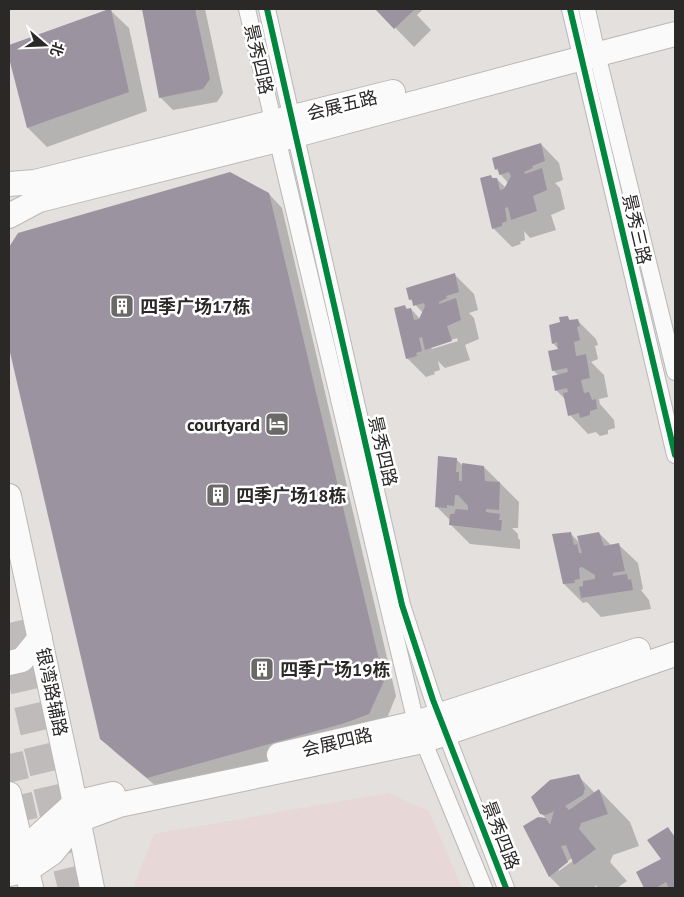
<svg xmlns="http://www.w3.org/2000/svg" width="684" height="897" font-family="'PT Sans','Noto Sans SC',sans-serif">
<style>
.commercial{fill:#e7d7d7}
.shadow{fill:#0003;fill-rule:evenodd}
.building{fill:#9c93a1}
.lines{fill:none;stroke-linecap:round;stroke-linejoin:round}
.trunk-tunnel{stroke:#bebbba;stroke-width:28;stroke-dasharray:28 14;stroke-linecap:butt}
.minor-casing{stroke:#bab8b6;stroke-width:18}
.secondary-casing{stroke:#bab8b6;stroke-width:26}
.minor{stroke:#fbfafa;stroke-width:16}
.secondary{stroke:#fbfafa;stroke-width:24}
.cycleway-casing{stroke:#fff;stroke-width:9}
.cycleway{stroke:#00873e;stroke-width:6}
.labels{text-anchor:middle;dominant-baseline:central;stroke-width:5;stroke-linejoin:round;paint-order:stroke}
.street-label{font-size:18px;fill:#2b2928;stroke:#fff}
.poi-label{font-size:18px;font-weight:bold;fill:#2b2928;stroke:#fff;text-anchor:start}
</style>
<rect width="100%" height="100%" fill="#e3e0de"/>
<!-- commercial -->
<path class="commercial" d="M388,793L429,811L462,888H133L154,834Z"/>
<!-- shadow -->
<g class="shadow">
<path d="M144,9H205L223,93L217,102L173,110L160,97Z"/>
<path d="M377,9H423L417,15L431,30L414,47Z"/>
<path d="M110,10L129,28L147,111L47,147L28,128L9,53V47Z"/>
<path d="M541,144L559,163L563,180L555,183L560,188L565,209L551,215L556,230L530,238L524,231L525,240L520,242L521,244L512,247L493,228L490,176L494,179H497L506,188L508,183L496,169L494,159Z"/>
<path d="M269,194L282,208L396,696L383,728L358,736L162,791L115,752L101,738L9,342V249L19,234Z"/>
<path d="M455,275L474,294L478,310L469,313L474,318L479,339L465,345L470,360L445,368L438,361L440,370L434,372L435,374L426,377L407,358L405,306L408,310L411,309L420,319L423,313L410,299ZM457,338L458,341L432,349L430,347Z"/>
<path d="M567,318L571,321L577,320L596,339L598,345L595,346L598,359L591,362L604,375L608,397L599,399L600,404L614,420L615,428L608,430V434L600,436L596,432L588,434L570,415L566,400L557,391L554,377L559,376L553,370L559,350L553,343L561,323Z"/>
<path d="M456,459L462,465L484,467L519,502L518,528H512L518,534V538L520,540V549L470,544L451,525V521L436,506Z"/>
<path d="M570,533L580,543L599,533L612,546L619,545L638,563L643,589L641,590L649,600L651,609L601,617L587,602L583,603L564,584Z"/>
<path d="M578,776L595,793L599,790L630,822L639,846L613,855L610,862L627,881L617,888H599L595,885L596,888H561L550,877L525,826L538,818L548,820L541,813ZM572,858L574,860L559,871V868Z"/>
<path d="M668,829L675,836V888H645L638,873L663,859Z"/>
</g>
<!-- building -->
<g class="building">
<path d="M109,9H111L129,92L27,128L9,58V45Z"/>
<path d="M142,9H195L210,79L203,89L159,98Z"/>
<path d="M375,9H412L414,10L394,29Z"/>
<path d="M541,143L545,161L532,166L533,168L524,172L525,174L542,168L547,190L533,196L537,211L511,220L508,207L505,208L507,221L502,223V226L492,229L480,178L491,175L492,178H497L500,190L504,189L511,176L509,172L499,175L498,168L495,170L492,158Z"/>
<path d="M230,172L269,193L384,681L369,714L345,723L147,778L100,739L9,348V247L18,233Z"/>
<path d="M455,273L459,292L446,296L447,298L439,302V304L456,298L461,320L447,326L452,341L425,350L422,337L419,338L422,351L416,353L417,356L406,359L394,308L405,305L406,309L411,308L414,320L419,319L425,306L424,303L413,306L412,299L409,300L406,288Z"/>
<path d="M568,316L569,320L578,319L580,326L577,327L580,340L574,342L576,356L586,354L590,378L581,380L584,393L589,392L592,400L596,399L597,409L590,411V415L580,418L579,413L568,416L563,393L568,392L567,388L555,391L552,376L568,372L567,368L552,371L548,351L558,349L557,342L552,344L549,325L560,322L559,317Z"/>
<path d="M438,456L457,458L456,472H459V481H462V463L484,466L485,481L500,482L499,510L486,509V512L500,514L499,520H502L501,531L449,525L450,514H454L456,509L468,510V506L458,495H455L454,506L447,505V508L435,507Z"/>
<path d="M571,532L574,545L577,544L579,553H582L577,536L599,532L604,546L619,543L625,571L613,573V576L627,574L628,580L631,579L633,590L581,598L579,587L583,586V581L595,579V575L582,567L579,568L580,579L574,580L575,583L563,584L552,534Z"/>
<path d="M579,774L585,788L583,795L565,806L569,810L599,789L608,814L581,823L579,829L596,849L574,865L566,845L561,846L568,862L549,877L523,826L538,817L546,818L550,825L554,811L546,815L540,814L531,797L550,780Z"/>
<path d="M668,827L675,838V888H669L666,882L656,888H644L636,872L661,859L647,840Z"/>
</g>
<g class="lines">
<!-- trunk-tunnel -->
<g class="trunk-tunnel">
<path d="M9,623L49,795L72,888"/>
<path d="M9,754L24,821"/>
</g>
<!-- minor casing -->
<g class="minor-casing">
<g id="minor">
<path d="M247,9L286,176L416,723L484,888"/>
<path d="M267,9L402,605L433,700L506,888"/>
<path d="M570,9L675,455"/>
<path d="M587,9L597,54L675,372"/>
</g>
</g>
<!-- secondary casing -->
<g class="secondary-casing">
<g id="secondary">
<path d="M9,184L35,182L393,92"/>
<path d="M9,216L39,200L277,140L549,67L675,34"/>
<path d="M9,496L70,779L92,888"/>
<path d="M9,663L22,660L40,638"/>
<path d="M279,755L416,723L638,650"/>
<path d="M9,794L31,888"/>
<path d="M9,853L22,851L75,803L113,794"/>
<path d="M9,874L27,870L52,853L79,820L119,805L423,741L675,654"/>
</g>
</g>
<!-- minor -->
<use href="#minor" class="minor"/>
<!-- secondary -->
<use href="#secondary" class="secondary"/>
<!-- cycleway casing -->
<g class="cycleway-casing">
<g id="cycleway">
<path d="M267,9L402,605L433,700L506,888"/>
<path d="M570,9L675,455"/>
</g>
</g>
<!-- cycleway -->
<use href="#cycleway" class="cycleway"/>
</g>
<!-- icons -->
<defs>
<g id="building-square" transform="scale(1.25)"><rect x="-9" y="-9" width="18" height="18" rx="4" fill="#6b6968" stroke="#fff"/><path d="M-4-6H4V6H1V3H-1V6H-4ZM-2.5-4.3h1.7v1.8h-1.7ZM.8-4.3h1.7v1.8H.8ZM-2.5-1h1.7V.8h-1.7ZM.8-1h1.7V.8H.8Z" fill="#fff"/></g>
<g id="hotel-square" transform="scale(1.25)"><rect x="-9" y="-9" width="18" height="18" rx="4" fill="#6b6968" stroke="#fff"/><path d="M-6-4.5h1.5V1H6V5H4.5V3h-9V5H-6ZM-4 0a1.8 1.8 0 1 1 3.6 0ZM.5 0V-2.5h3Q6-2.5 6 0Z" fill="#fff"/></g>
</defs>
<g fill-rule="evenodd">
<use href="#building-square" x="122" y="306"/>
<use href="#hotel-square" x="277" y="424"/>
<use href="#building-square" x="218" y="495"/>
<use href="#building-square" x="262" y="669"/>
</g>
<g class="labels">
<!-- street labels -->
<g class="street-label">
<text transform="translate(259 59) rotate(77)">景秀四路</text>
<text transform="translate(342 105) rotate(-14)">会展五路</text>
<text transform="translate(637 229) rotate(77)">景秀三路</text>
<text transform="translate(383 451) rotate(77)">景秀四路</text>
<text transform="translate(52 692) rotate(78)">银湾路辅路</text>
<text transform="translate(337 742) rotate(-13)">会展四路</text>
<text transform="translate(501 835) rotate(69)">景秀四路</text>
</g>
<!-- poi labels -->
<g class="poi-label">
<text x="140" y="306">四季广场17栋</text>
<text x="260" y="424" text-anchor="end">courtyard</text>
<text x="236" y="495">四季广场18栋</text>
<text x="280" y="669">四季广场19栋</text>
</g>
</g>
<!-- border -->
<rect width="684" height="897" fill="none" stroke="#2b2928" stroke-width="20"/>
<!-- north arrow -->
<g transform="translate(45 45) rotate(109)" stroke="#ffffff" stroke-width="4" paint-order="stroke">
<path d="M0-4L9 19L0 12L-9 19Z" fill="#2b2928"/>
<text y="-8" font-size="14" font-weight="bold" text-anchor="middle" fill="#2b2928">北</text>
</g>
</svg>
